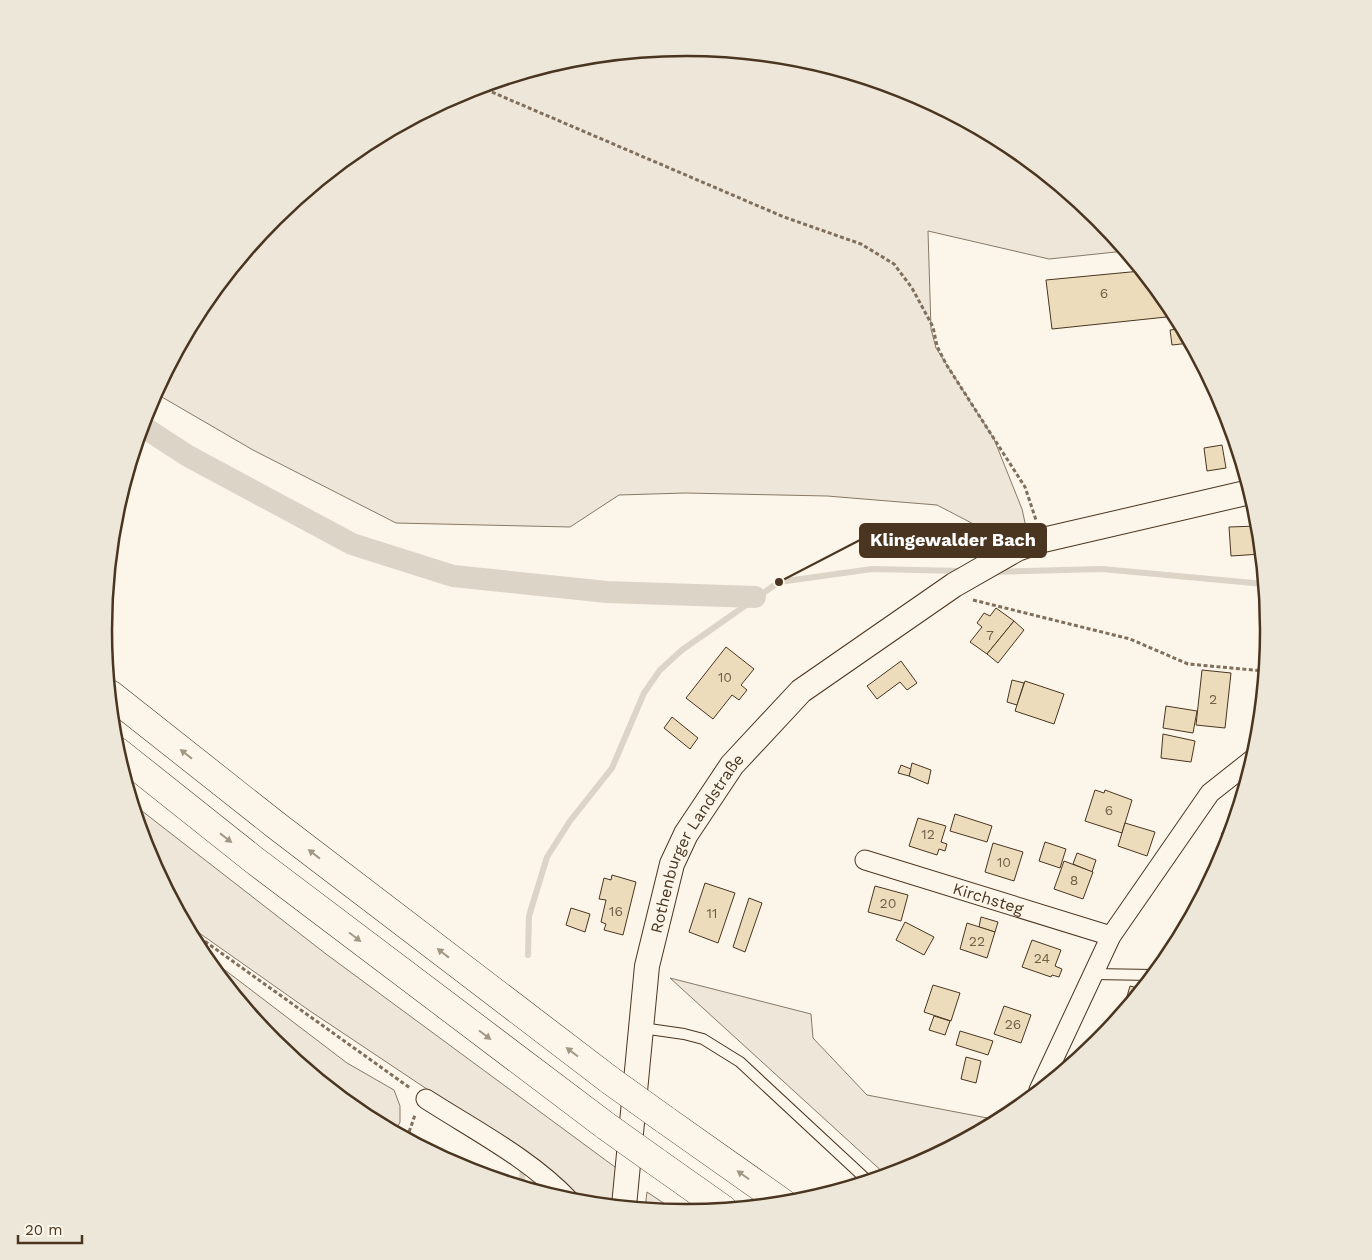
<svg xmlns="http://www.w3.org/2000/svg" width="1372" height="1260" font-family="'Work Sans',sans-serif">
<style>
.green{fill:#ede6d9;stroke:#887966}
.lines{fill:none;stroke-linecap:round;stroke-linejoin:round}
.stream{stroke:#dcd4c6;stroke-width:6}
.canal{stroke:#dcd4c6;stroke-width:22}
.building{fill:#ecdcbc;stroke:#4a3520}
.service-casing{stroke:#4a3520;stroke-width:12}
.minor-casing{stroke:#4a3520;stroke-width:21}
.tertiary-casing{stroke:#4a3520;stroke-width:26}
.motorway-casing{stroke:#4a3520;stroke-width:29}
.path{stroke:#7f6f5c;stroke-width:3;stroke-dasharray:4 2.5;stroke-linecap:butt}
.service{stroke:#fbf6e9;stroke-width:10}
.minor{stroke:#fbf6e9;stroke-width:19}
.tertiary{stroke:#fbf6e9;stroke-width:24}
.motorway{stroke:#fbf6e9;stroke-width:28}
.motorway-bridge-casing{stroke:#4a3520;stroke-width:29;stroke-linecap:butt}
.motorway-bridge{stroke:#fbf6e9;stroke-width:28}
.oneway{fill:#a29684}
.labels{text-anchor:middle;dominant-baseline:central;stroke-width:4;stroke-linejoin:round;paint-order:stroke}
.number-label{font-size:14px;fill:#725f47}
.street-label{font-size:16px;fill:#4a3520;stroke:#fbf6e9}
.rim{fill:none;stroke:#4a3520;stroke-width:2.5}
.leader{fill:none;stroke:#4a3520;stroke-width:2}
.callout-dot{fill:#4a3520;stroke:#fbf6e9;stroke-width:2}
.callout{fill:#4a3520;stroke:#4a3520;stroke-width:2}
.callout-label{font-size:18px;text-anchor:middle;font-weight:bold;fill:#fff}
</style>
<rect width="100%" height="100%" fill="#fbf6e9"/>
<!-- green -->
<g class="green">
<path d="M686,48L800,59L909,92L1010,146L1098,218L1125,251L1049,259L928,231L931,329L936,348L994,439L1022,509L1026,527L1023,533L1008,542L937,505L827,496L685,493L619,495L570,527L396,523L253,450L155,393L202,306L274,218L363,146L463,92L573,59Z"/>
<path d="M133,804L326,954L619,1170L615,1205L581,1202L551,1172L310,1011L185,923L148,853Z"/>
<path d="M200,951L347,1063L394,1090L400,1106V1122L395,1132L362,1114L274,1042Z"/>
<path d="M670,978L811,1014L813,1038L867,1095L998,1120L909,1168L886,1175Z"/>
<path d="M647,1192L677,1212L645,1208Z"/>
</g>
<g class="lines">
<!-- stream -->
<g class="stream">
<path d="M993,572L1102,569L1264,584"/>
<path d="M528,955L529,916L547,857L570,821L612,768L644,693L660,670L682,650L779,582L872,569L963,571"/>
<path d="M521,1186L523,1170"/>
</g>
<!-- canal -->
<path class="canal" d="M142,426L188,456L352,544L453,576L607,592L755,597"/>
</g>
<!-- building -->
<g class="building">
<path d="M1141,271L1176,316L1052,329L1046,280Z"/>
<path d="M1177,318L1190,343L1172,345L1170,330L1178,329Z"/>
<path d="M1222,445L1226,468L1207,471L1204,448Z"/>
<path d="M1258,526L1261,554L1231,556L1229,527Z"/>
<path d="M996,608L1014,621L987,654L970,642L982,627L977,623L984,613L990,616Z"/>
<path d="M1014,621L1024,630L998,663L987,654Z"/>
<path d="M726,647L754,669L741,685L747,690L739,700L732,695L713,719L686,698Z"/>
<path d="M901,661L917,683L907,690L900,682L877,699L867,686Z"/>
<path d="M1202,670L1231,673L1225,728L1196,725Z"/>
<path d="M1012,680L1024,683L1017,705L1007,702Z"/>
<path d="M1025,681L1064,694L1054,724L1015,711Z"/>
<path d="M1166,706L1197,711L1193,733L1163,728Z"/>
<path d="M672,717L698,738L690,749L664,728Z"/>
<path d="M1163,734L1195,741L1191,762L1161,758Z"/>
<path d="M912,763L931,770L928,784L909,776Z"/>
<path d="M901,765L911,769L909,776L898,773Z"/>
<path d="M1095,790L1104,793L1105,790L1132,800L1122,833L1085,821Z"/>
<path d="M955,814L992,826L987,842L950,831Z"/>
<path d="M918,818L946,826L941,842L947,844L945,851L939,849L937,855L909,846Z"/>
<path d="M1235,818L1228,841L1221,834Z"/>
<path d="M1125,823L1155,832L1147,856L1118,846Z"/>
<path d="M1045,842L1066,849L1060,868L1039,861Z"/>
<path d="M993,843L1023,852L1014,881L985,872Z"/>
<path d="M1077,853L1096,860L1092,872L1073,864Z"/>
<path d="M1064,861L1093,872L1083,899L1054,889Z"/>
<path d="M612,875L636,882L623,935L604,930L606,924L601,922L606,900L599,899L604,878L611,880Z"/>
<path d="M705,883L735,893L718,943L689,932Z"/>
<path d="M875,886L908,895L901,921L868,912Z"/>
<path d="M749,898L762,903L745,952L733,947Z"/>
<path d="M571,908L590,914L585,932L566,925Z"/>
<path d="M981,917L998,922L995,932L979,927Z"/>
<path d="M905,922L934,937L924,955L896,940Z"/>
<path d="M967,923L995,932L987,958L960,949Z"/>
<path d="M1032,940L1061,950L1055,966L1062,969L1059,977L1052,975L1051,977L1022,967Z"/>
<path d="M933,985L960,993L951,1021L924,1012Z"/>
<path d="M1130,986L1141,989L1126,1007H1124Z"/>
<path d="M1004,1006L1031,1015L1021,1043L994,1034Z"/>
<path d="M934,1016L950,1021L945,1035L929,1030Z"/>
<path d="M960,1031L993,1041L988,1055L956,1045Z"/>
<path d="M966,1057L981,1061L976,1083L961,1079Z"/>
</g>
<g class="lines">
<!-- service casing -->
<g class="service-casing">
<g id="service">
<path d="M1093,974L1153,975"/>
<path d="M642,1028L684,1034L703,1039L740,1062L868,1181"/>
</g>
</g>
<!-- minor casing -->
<g class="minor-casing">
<g id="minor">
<path id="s1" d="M865,860L1111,936"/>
<path d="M1039,1090L1111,936L1210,793L1253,759"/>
<path d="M426,1099C474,1130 529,1158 569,1200"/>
</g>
</g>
<!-- tertiary casing -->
<g class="tertiary-casing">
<g id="tertiary">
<path id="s2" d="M624,1206L647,966L672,864L686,834L732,765L801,691L954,585L1017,549L1043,540L1250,492"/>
</g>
</g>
<!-- motorway casing -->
<g class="motorway-casing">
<g id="motorway">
<path d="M110,694L277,826L611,1081"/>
<path d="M117,751L254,860L606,1126"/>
<path d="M664,1119L783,1203"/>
<path d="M655,1161L723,1209"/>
</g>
</g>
<!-- path -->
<g class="path">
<path d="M480,87L784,217L861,244L894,264L912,288L933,327L937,346L946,364L1025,487L1036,520"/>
<path d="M973,600L1130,639L1188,664L1264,671"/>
<path d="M189,930L410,1088"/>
<path d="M407,1138L415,1115"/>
</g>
<!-- service -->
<use href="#service" class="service"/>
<!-- minor -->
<use href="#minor" class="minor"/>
<!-- tertiary -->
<use href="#tertiary" class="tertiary"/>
<!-- motorway -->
<use href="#motorway" class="motorway"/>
<!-- motorway-bridge casing -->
<g class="motorway-bridge-casing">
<g id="motorway-bridge">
<path d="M611,1081L664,1119"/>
<path d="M606,1126L655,1161"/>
</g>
</g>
<!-- motorway-bridge -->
<use href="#motorway-bridge" class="motorway-bridge"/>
</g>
<!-- one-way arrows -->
<defs><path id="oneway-solid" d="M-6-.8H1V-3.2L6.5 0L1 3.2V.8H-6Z" transform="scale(1.25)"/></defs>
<g class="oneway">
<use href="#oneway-solid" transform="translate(186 754) rotate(-142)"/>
<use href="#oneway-solid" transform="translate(226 838) rotate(38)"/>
<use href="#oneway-solid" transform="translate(314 854) rotate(-142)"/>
<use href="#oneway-solid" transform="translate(355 937) rotate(37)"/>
<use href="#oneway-solid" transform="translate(443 953) rotate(-142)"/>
<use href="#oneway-solid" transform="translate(485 1035) rotate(37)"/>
<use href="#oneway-solid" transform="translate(572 1052) rotate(-143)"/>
<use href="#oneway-solid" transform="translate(743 1175) rotate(-145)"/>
</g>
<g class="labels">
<!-- number labels -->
<g class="number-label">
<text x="1104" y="293">6</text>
<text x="990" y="635">7</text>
<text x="725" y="677">10</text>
<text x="1213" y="699">2</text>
<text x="1109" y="810">6</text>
<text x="928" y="834">12</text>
<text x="1004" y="862">10</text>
<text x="1074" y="880">8</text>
<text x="888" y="903">20</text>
<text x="616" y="911">16</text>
<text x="712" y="913">11</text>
<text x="977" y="941">22</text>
<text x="1042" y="958">24</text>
<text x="1013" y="1024">26</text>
</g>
<!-- street labels -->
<g class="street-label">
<text stroke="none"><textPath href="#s2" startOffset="375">Rothenburger Landstraße</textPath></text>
<text stroke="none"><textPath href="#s1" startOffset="129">Kirchsteg</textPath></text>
</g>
</g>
<!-- crop -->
<path d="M0 0H1372V1260H0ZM112 630a574 574 0 1 1 1148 0a574 574 0 1 1-1148 0Z" fill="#ede7d9" fill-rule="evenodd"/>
<path class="rim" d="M112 630a574 574 0 1 1 1148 0a574 574 0 1 1-1148 0Z"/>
<!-- callouts -->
<path class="leader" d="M779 582L860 540"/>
<circle class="callout-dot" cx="779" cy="582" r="5"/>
<rect class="callout" x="860" y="524" width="186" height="33" rx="5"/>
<g class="callout-label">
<text x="953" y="546">Klingewalder Bach</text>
</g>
<!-- scale -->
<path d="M18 1235v8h64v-8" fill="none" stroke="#4a3520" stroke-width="2.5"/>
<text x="25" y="1235" font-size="15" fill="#4a3520" stroke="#fbf6e9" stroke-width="4" paint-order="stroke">20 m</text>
</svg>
